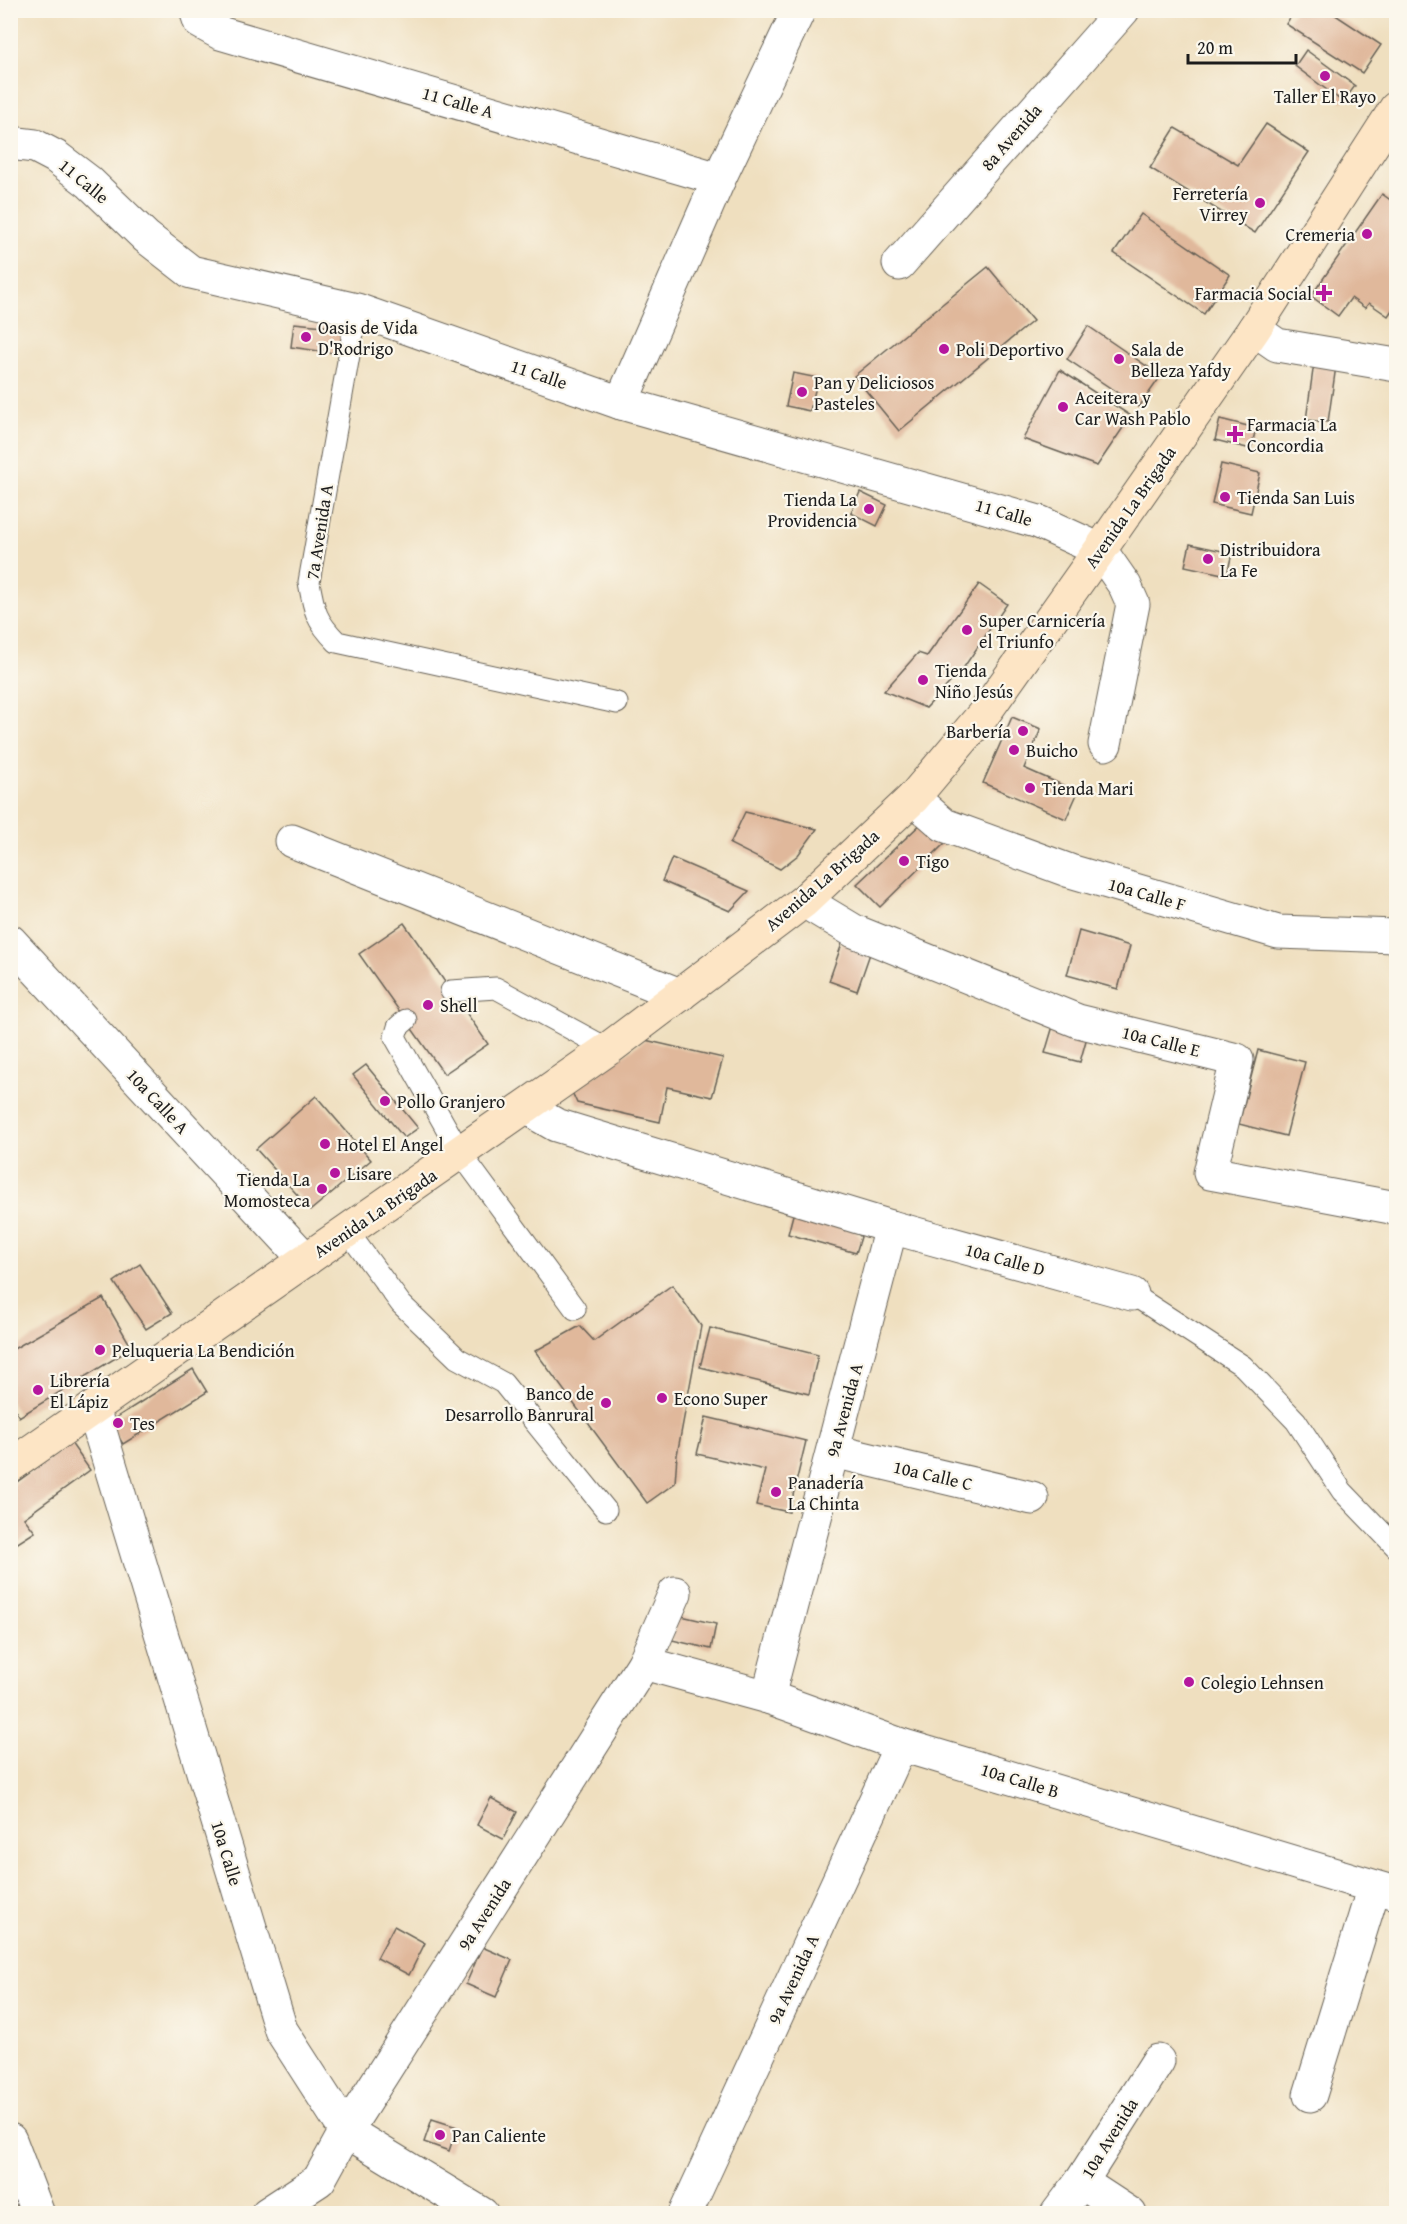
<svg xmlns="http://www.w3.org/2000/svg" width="1407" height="2224" font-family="'Gentium Book Plus',serif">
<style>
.building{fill:#e0b89b}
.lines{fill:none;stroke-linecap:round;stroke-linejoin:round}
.lane-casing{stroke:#666055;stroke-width:23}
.street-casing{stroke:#666055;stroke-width:35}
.secondary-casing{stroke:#666055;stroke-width:35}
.lane{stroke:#fff;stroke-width:21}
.street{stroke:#fff;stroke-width:33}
.secondary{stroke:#fde5c5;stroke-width:33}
.poi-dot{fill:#b5179e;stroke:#fbf7ec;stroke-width:2}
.labels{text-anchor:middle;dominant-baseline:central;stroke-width:4.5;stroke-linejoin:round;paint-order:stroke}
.poi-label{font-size:18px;fill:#1c1c1c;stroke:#fbf7ec;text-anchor:start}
.street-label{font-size:18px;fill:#1c1c1c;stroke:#fbf7ec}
</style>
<rect width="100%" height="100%" fill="#fbf7ec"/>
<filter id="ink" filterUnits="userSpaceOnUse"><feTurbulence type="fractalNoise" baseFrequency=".0167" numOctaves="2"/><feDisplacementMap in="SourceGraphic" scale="12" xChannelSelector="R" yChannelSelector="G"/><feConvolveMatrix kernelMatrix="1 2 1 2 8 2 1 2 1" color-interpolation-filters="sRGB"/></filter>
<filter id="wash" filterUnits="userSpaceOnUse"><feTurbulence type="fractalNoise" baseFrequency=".008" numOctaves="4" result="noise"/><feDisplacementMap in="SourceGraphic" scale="24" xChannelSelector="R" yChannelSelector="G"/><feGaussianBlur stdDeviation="1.35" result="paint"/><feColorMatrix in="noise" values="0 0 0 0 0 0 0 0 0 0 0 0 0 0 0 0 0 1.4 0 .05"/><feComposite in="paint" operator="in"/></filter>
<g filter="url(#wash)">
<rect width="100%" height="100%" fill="#efdfbf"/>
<g id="blocks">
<!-- building -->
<g class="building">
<path d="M1295,10H1328L1381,45L1362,73L1286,24Z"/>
<path d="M1306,50L1355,86L1343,102L1295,66Z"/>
<path d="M1266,124L1309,152L1255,233L1150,168L1175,128L1238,165Z"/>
<path d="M1382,194L1396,204V308L1394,307L1388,316L1369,303L1365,308L1351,298L1338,316L1311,296Z"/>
<path d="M1141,214L1230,275L1204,314L1114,253Z"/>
<path d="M988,267L1033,321L899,431L854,376Z"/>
<path d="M294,323L343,328L340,354L291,347Z"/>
<path d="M1088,326L1161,376L1139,407L1067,359Z"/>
<path d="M1314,363L1336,366L1328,422L1306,420Z"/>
<path d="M1060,370L1131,416L1097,466L1023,439Z"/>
<path d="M793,373L818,378L810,411L786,406Z"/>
<path d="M1220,419L1256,428L1251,449L1215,440Z"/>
<path d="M1221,464L1260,473L1251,513L1212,504Z"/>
<path d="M860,492L887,505L877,526L851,513Z"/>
<path d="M1190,544L1232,553L1227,575L1185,566Z"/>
<path d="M979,584L1007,604L962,670L926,708L884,691L918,653L927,656Z"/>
<path d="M1012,717L1041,729L1024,768L1078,792L1066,819L983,783Z"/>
<path d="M745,812L817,829L798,855L780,869L730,844Z"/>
<path d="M925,820L950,838L880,907L857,884Z"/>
<path d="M672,858L749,891L730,911L662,881Z"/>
<path d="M404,923L488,1044L444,1074L359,954Z"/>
<path d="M1079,931L1130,946L1118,989L1067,975Z"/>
<path d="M845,935L873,945L857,991L829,981Z"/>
<path d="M1056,1016L1090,1026L1080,1062L1045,1053Z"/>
<path d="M645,1040L723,1058L712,1097L667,1087L660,1122L577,1103L572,1092Z"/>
<path d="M1258,1050L1305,1062L1286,1136L1239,1124Z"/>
<path d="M366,1065L418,1128L404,1138L353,1075Z"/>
<path d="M316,1096L371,1160L311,1210L256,1149Z"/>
<path d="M794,1211L851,1226L861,1237L856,1253L788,1234Z"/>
<path d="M140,1264L172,1313L146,1329L114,1282Z"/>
<path d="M672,1285L701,1326L677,1455L675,1483L647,1503L535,1351L580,1326L594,1341Z"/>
<path d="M103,1298L132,1348L19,1417L10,1401V1351Z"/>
<path d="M710,1328L818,1355L809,1394L700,1367Z"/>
<path d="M193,1369L207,1392L123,1444L109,1422Z"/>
<path d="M706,1417L806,1441L789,1512L756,1505L765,1470L697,1454Z"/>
<path d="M71,1443L90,1470L24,1518L35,1532L10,1548V1487Z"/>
<path d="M677,1615L716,1624L711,1649L672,1640Z"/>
<path d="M491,1798L517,1812L503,1839L477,1825Z"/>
<path d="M394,1926L425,1943L409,1975L377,1958Z"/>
<path d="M482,1947L512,1960L496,1997L466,1984Z"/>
<path d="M432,2119L457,2127L449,2151L424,2142Z"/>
</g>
</g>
</g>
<g filter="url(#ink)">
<use href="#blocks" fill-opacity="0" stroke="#666055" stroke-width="1.5"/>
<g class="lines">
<!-- lane casing -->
<g class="lane-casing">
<g id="lane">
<path d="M357,310L309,582C314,611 316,621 337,642L617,703"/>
<path d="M451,991L496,988L608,1049"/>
<path d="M406,1020L398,1027L395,1037L461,1154L575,1309"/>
<path d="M348,1232L401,1304L457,1358L503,1383L606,1510"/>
<path d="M1132,1294L1243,1366L1296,1421L1342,1491L1396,1547"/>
</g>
</g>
<!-- street casing -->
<g class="street-casing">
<g id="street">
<path d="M196,10L200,22L220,33L719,179"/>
<path d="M10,143L35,146L56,157L89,182L146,237L191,272L357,310L621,403L1039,522L1100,550L1125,586L1133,604L1105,744"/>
<path d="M899,264L1123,10"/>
<path d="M1254,329L1277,345L1396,365"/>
<path d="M621,403L719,179L799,10"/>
<path d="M913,798L944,825L1070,871L1278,932L1396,936"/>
<path d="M292,841L680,995"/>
<path d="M804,901L854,931L1078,1021L1237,1060L1210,1173L1396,1208"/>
<path d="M10,941L306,1260"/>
<path d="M530,1105L542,1117L556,1125L891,1227L1132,1294"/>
<path d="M93,1408L281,2030L346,2131L482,2214"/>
<path d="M833,1451L1032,1498"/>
<path d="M644,1663L768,1697L901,1745L1396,1893"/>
<path d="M768,1697L891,1227"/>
<path d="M1310,2095L1374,1887"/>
<path d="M10,2140L38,2214"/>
<path d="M1081,2182L1130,2214"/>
<path d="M267,2214L319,2180L346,2131L644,1663L675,1593"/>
<path d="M685,2214L901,1745"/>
<path d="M1057,2214L1081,2182L1158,2061"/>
</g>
</g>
<!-- secondary casing -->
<g class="secondary-casing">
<path id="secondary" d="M10,1466L608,1049L804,901L913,798L983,715L1100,550L1254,329L1396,108"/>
</g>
<!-- lane -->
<use href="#lane" class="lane"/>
<!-- street -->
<use href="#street" class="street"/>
<!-- secondary -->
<use href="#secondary" class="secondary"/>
</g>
</g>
<!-- markers -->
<g class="poi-dot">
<circle cx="1325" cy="76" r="6"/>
<circle cx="1260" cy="203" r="6"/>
<circle cx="1367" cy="234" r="6"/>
<path d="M1321 284h6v6h6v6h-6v6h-6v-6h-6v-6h6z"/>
<circle cx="306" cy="337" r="6"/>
<circle cx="944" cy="349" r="6"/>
<circle cx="1119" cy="359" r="6"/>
<circle cx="802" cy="392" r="6"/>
<circle cx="1063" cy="407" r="6"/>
<path d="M1232 425h6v6h6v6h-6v6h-6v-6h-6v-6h6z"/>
<circle cx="1225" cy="497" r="6"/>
<circle cx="869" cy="509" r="6"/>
<circle cx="1208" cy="559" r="6"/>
<circle cx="967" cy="630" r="6"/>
<circle cx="923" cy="680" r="6"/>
<circle cx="1023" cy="731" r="6"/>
<circle cx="1014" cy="750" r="6"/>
<circle cx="1030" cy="788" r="6"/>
<circle cx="904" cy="861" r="6"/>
<circle cx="428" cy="1005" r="6"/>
<circle cx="385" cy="1101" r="6"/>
<circle cx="325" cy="1144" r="6"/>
<circle cx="335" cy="1173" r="6"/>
<circle cx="322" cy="1189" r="6"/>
<circle cx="100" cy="1350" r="6"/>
<circle cx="38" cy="1390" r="6"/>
<circle cx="662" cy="1398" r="6"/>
<circle cx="606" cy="1403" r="6"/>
<circle cx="118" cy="1423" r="6"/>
<circle cx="776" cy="1492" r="6"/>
<circle cx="1189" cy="1682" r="6"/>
<circle cx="440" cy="2135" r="6"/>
</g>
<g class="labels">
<!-- poi labels -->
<g class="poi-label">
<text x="1325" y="96" text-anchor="middle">Taller El Rayo</text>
<text x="1248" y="193" text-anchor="end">Ferretería<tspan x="1248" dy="21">Virrey</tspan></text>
<text x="1355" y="234" text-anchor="end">Cremeria</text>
<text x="1312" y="293" text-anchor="end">Farmacia Social</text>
<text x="318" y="327">Oasis de Vida<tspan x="318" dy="21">D'Rodrigo</tspan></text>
<text x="956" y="349">Poli Deportivo</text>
<text x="1131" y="349">Sala de<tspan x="1131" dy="21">Belleza Yafdy</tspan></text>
<text x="814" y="382">Pan y Deliciosos<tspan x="814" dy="21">Pasteles</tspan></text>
<text x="1075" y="397">Aceitera y<tspan x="1075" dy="21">Car Wash Pablo</tspan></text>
<text x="1247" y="424">Farmacia La<tspan x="1247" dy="21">Concordia</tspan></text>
<text x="1237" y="497">Tienda San Luis</text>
<text x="857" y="499" text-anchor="end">Tienda La<tspan x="857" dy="21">Providencia</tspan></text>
<text x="1220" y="549">Distribuidora<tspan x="1220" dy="21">La Fe</tspan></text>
<text x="979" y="620">Super Carnicería<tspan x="979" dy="21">el Triunfo</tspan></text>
<text x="935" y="670">Tienda<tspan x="935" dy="21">Niño Jesús</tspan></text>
<text x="1011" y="731" text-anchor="end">Barbería</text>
<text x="1026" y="750">Buicho</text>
<text x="1042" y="788">Tienda Mari</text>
<text x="916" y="861">Tigo</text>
<text x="440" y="1005">Shell</text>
<text x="397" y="1101">Pollo Granjero</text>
<text x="337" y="1144">Hotel El Angel</text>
<text x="347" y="1173">Lisare</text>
<text x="310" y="1179" text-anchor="end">Tienda La<tspan x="310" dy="21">Momosteca</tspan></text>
<text x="112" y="1350">Peluqueria La Bendición</text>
<text x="50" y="1380">Librería<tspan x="50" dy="21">El Lápiz</tspan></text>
<text x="594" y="1393" text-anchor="end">Banco de<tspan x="594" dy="21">Desarrollo Banrural</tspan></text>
<text x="674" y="1398">Econo Super</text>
<text x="130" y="1423">Tes</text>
<text x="788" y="1482">Panadería<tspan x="788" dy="21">La Chinta</tspan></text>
<text x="1201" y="1682">Colegio Lehnsen</text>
<text x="452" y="2135">Pan Caliente</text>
</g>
<!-- street labels -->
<g class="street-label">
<text transform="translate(458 102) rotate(16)">11 Calle A</text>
<text transform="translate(1011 137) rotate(-49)">8a Avenida</text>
<text transform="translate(84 181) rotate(40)">11 Calle</text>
<text transform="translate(539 374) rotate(19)">11 Calle</text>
<text transform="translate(1130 507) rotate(-55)">Avenida La Brigada</text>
<text transform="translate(1004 512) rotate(16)">11 Calle</text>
<text transform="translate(319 532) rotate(-81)">7a Avenida A</text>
<text transform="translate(822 880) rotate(-41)">Avenida La Brigada</text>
<text transform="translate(1147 894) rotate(16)">10a Calle F</text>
<text transform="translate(1161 1041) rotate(14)">10a Calle E</text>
<text transform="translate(158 1101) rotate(47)">10a Calle A</text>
<text transform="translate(375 1213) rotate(-34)">Avenida La Brigada</text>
<text transform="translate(1005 1259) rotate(15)">10a Calle D</text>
<text transform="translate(844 1410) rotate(-75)">9a Avenida A</text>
<text transform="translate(933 1475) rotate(13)">10a Calle C</text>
<text transform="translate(1020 1780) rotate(17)">10a Calle B</text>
<text transform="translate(227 1853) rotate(73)">10a Calle</text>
<text transform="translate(484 1914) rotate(-57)">9a Avenida</text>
<text transform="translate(793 1979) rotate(-65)">9a Avenida A</text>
<text transform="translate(1109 2138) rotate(-58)">10a Avenida</text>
</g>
</g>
<!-- margin -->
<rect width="1407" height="2224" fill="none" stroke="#fbf7ec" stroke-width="36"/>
<!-- scale -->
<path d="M1188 54v9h108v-9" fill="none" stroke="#1c1c1c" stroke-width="3"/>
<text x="1197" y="54" font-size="18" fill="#1c1c1c" stroke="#fbf7ec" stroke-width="4.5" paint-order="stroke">20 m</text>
</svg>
